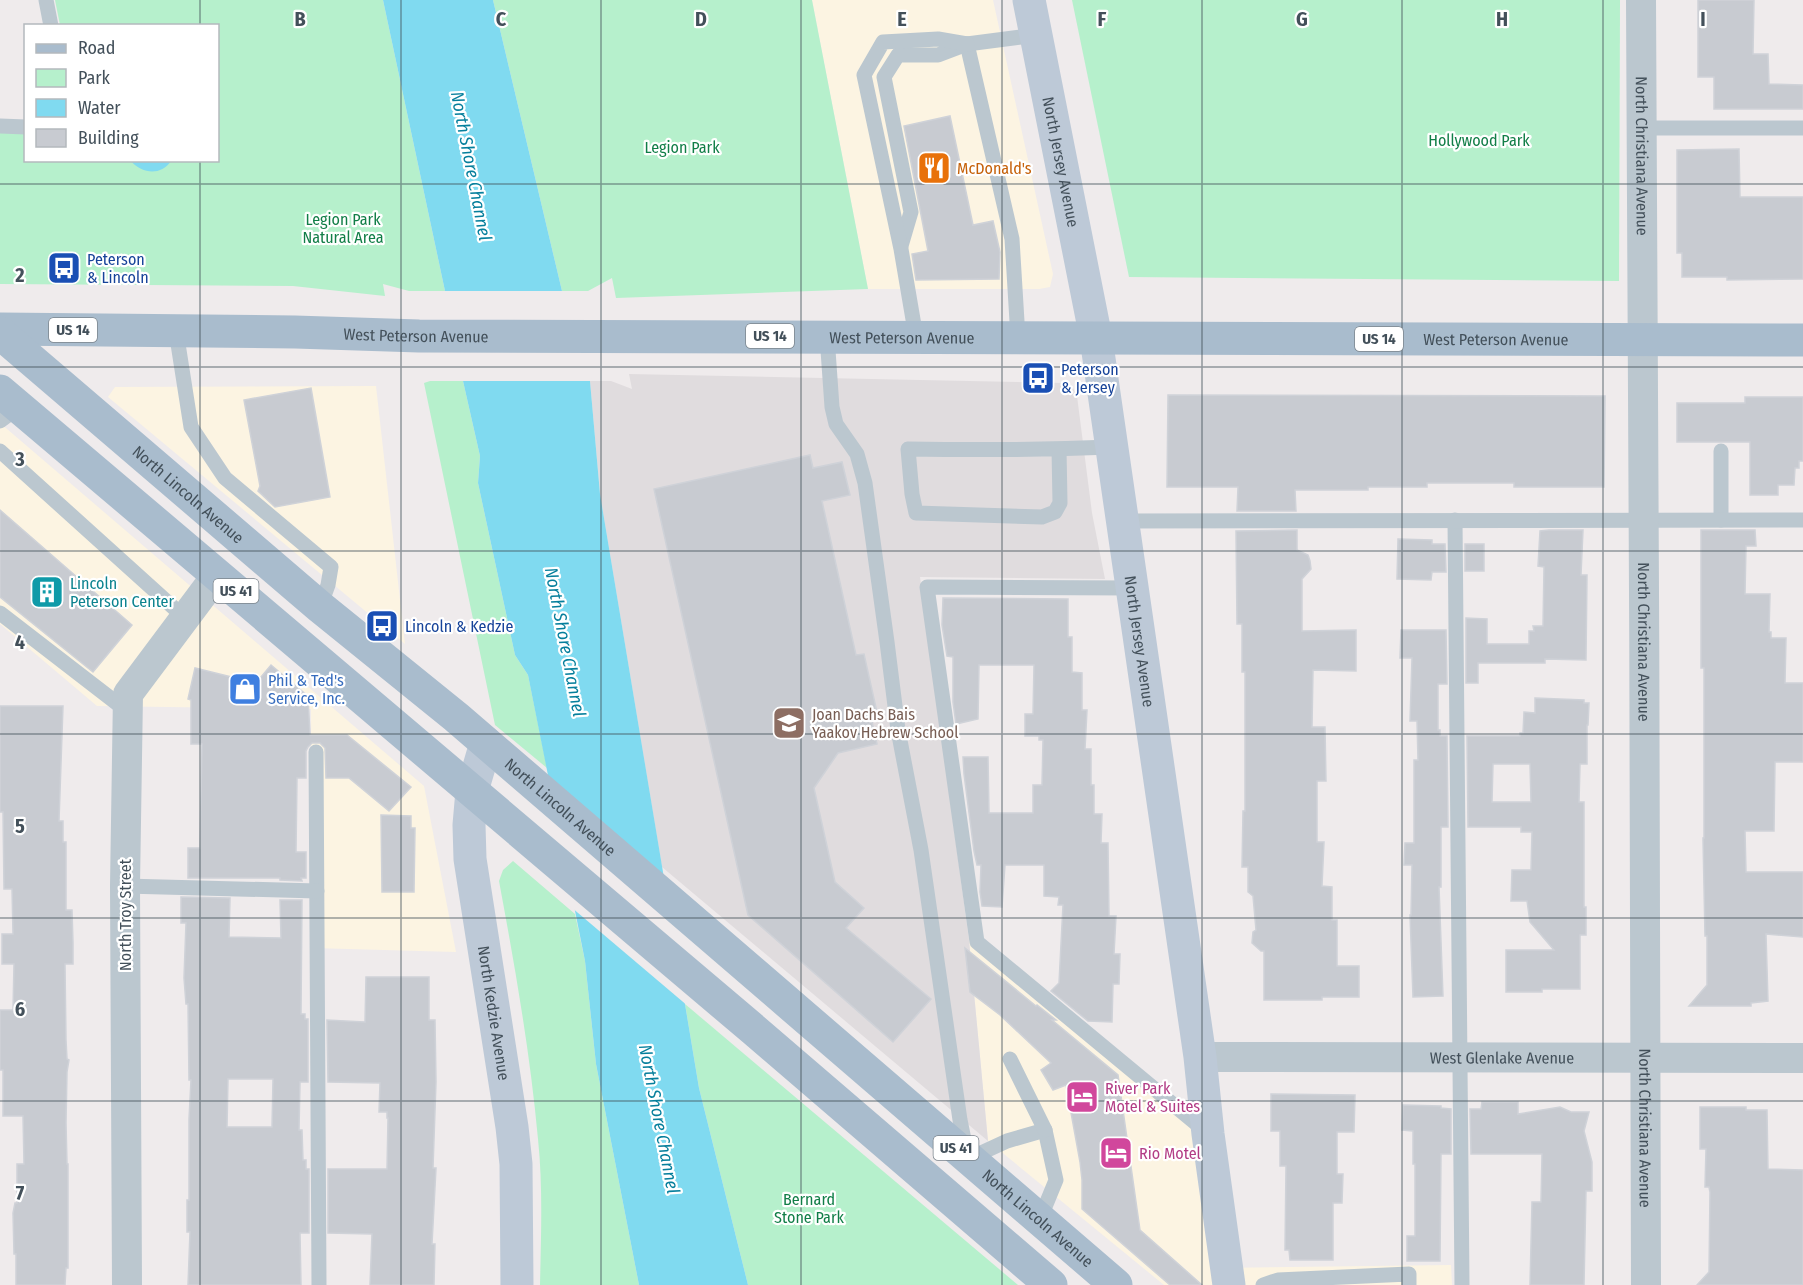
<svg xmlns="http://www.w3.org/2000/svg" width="1803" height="1285" font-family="'Fira Sans Condensed',sans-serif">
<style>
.commercial{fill:#fcf4e2}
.education{fill:#e0dcde}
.green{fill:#b6f0cc}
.water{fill:#80daf0}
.pier{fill:#efebec}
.building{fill:#c8cbd1;stroke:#cfd2d8;stroke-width:1.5;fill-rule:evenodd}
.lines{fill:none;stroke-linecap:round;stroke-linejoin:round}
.lane{stroke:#bbc7cf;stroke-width:15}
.street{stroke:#bbc7cf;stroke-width:30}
.secondary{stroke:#bdc9d7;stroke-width:33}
.primary{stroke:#a9bccd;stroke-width:33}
.grid{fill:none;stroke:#43505a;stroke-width:1.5;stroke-opacity:0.55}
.labels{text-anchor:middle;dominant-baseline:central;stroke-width:4.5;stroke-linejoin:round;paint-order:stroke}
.shield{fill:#fff;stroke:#7b848c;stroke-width:1.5}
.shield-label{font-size:15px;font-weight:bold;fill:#43505a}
.park-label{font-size:16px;fill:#117e47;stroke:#fff}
.street-label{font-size:16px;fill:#43505a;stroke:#fff}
.food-label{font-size:16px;fill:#c56008;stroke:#fff;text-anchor:start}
.transit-label{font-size:16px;fill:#164399;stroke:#fff;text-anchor:start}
.culture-label{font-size:16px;fill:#0d838f;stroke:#fff;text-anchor:start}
.shop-label{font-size:16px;fill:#366cbe;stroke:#fff;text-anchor:start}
.education-label{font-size:16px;fill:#785e54;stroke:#fff;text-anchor:start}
.hotel-label{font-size:16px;fill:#b23c85;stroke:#fff;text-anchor:start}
.water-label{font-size:18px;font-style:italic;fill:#067f9c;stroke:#fff}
.grid-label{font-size:20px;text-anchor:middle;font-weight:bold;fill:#43505a;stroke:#fff;stroke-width:4.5;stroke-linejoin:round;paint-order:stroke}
</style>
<rect width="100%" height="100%" fill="#efebec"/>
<!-- commercial -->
<g class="commercial">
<path d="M812,0H993L1053,274L1050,287L1039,289H868Z"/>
<path d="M376,386L405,644L108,397L115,387Z"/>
<path d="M0,423L424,786L456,952L312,948L311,709L97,706L0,624Z"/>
<path d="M969,940L1201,1133L1217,1268L1451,1265L1452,1285H1164L988,1141Z"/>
</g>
<!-- education -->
<path class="education" d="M629,374L1064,383L1072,386L1077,396L1092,513L1105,579L920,577L969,940L988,1141L662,867L600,494L590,381H611L632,389Z"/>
<!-- green -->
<g class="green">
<path d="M55,0H383L445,291H409L383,284L385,296L293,286L0,284V133H25L26,160H218V26L60,25Z"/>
<path d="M493,0H812L868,289L616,298L612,278L588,291H562Z"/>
<path d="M1072,0H1620L1619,281L1129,277Z"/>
<path d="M430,381H463L480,456L478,483L515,655L528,675L547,768L495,725L424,383Z"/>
<path d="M513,861L575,914L585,961L596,1064L639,1285H540C541,1237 543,1187 538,1139C530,1052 515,967 499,881L503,870Z"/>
<path d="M685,1004L1018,1285H748L699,1088Z"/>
</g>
<!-- water -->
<g class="water">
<path d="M383,0H493L562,291H532L552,381H590L600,494L699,1088L748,1285H639L596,1064L585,961L528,675L515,655L478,483L480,456L463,381H476L458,291H445Z"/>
<path d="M131,161H171C161,176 142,174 131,161Z"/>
</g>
<!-- pier -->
<g class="pier">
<path d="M442,291H565L562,294H536L554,378H591L593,381H460L462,379L473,378L456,294H444Z"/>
<path d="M545,776L668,880L689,1007L571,907Z"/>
</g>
<!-- building -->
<g class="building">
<path d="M1698,0H1754L1753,54H1768L1769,84L1803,85V109H1714V77H1698Z"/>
<path d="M950,116L973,225L993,221L1000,252L999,279L916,280L912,254L928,251L904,126Z"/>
<path d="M1739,149L1740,197H1803V279L1727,280V277H1682V253H1677V150Z"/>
<path d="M311,388L330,497L275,507L258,491L260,486L244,400Z"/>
<path d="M1168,395L1605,396L1604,487H1514V483H1427V487H1368V490H1295L1296,511H1237L1238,487H1167Z"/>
<path d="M1745,397H1803V461H1799V468H1795L1794,485H1778V495H1750V442H1677V403H1745Z"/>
<path d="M810,455L813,468L842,462L850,495L822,501L856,655L864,654L877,712L870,713L877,744L838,753L814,788L835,882L864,908L846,928L931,999L893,1042L748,915L654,489Z"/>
<path d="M0,510L132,625L93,672L0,597Z"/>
<path d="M1297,530V550L1308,555L1310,561L1311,569L1302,579V631L1356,630V671L1313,670L1312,727H1325L1326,781H1317V842H1324L1322,886L1332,887V920H1337V966H1359V997H1322V1000H1264V951H1261L1252,943L1253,932L1256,930L1253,896L1248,892V867H1242L1243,811H1245V672H1242V624H1237L1236,531Z"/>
<path d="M1549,530H1583L1581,575H1587L1586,660L1545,659V663H1478V683H1466V618L1487,619V644H1529V631H1534L1533,626H1543L1544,567L1538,566L1540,531Z"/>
<path d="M1701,530H1755L1756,546H1746L1745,594H1770L1769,632H1771V638H1786L1785,683H1803V762H1775L1774,831H1745L1746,872H1803V937L1766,934L1768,1001L1751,1003V1006H1689L1707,985V936H1705L1703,838H1704V668H1701Z"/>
<path d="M1398,539L1432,540V544H1445L1446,572H1432L1431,580L1397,579Z"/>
<rect x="1465" y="544" width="19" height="27"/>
<path d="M943,598L1068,599V637H1072V672L1082,673V710H1087L1085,749H1091V785H1094V814H1102L1101,843H1108L1109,916H1116L1114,954H1120L1119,984H1113L1112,1022L1088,1021L1051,991L1059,983L1063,905H1058L1059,897L1044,896V865H1005L1002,907L982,906L980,892L981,865H977L974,851L964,774L963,757H988L989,813H1033V785H1042L1043,740H1039V736H1025V714H1033L1034,665H979L978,719L956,724L953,702V657L947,656L942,625Z"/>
<path d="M1401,630H1446L1447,684H1438V730H1440V736H1447L1448,827H1441V887H1439L1443,996L1413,997L1410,915H1411L1412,865H1404L1405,843H1414V760H1418L1417,721H1410L1412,658H1400Z"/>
<path d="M271,665L308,696L310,735H347L411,787L389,811L349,778H326L325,748L320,743H312L308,747L306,751V778H297L296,852H306V878H301L302,881L280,880V878H188V848H200L202,744H191V700L188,699L195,668L256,683Z"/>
<path d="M1535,698L1584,700V703H1589L1588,725H1587V764H1580L1579,802H1584V907H1586V935H1580V989H1542V992H1506V950H1554L1530,922L1527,901H1511L1512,870H1531L1532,832H1521V827H1468L1467,736H1520V733H1523L1524,712L1535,713ZM1493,764H1530L1531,802H1492Z"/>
<path d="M0,706H63L59,821H63V842H66V910H72L73,943V964H65L66,1040L67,1059L69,1060L67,1072L66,1123L67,1164H68V1268H66L65,1285H16V1254H14L13,1213L15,1203H17V1164H24L23,1116H3V1070H0V1010H13L14,964H2V934H13L12,889H4L3,812H0Z"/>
<path d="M381,815L411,816V828H415L414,892H382Z"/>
<path d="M181,897L230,898L229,937L281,938L280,900H302L301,1014H305V1019H308V1082H300L299,1130H302L303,1160H306V1169H309V1233H300L301,1285H188L190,1232H187V1200H189V1119L191,1080H189L188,1004H186L184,978L186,923H181ZM228,1079H273L272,1127H227Z"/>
<path d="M965,948L1036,1006L1037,1005L1056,1020H1052L1118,1075L1140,1230L1202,1285H1170L1082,1209V1180L1080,1162L1066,1085L1053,1090L1041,1070L1051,1063L1000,1015L970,992Z"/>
<path d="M366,977H429V1020H435L436,1082L433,1168H436L432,1244H435L434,1285H370L372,1234L328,1233V1169H387L388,1118H387V1112H379L380,1083L328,1082L327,1020L365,1022Z"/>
<path d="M1271,1094L1355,1095L1354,1132H1337V1174H1343L1342,1203H1333V1260H1290L1289,1250H1285L1286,1166H1280V1131H1271Z"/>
<path d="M1482,1102H1518V1114L1560,1107L1571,1112H1589L1584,1131L1592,1162V1191H1586L1584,1285H1530L1532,1202H1541L1542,1154H1471L1470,1109H1481Z"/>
<path d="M1403,1105L1441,1106V1108L1451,1109V1154H1441L1440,1261H1407V1236H1415V1164H1413V1131L1402,1130Z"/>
<path d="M1700,1107H1746V1110H1767L1768,1169L1803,1170V1285H1697L1709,1272L1710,1192L1709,1187H1705L1706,1149H1700Z"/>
</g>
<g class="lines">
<!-- lane -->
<g class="lane">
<path d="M46,0L51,26"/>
<path d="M967,44L1012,239L1018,338"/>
<path d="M0,126L26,127"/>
<path d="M1642,128H1803"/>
<path d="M901,246L911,212L884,77L898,55H938L967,44L1036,35"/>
<path d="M176,331L191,427L225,478L331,567L328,585L320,607"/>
<path d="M827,336L832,407L836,424L857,454L865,483L887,642L898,730L921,850L960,1120L968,1159L1007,1141L1045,1130L1056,1180L1040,1219"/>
<path d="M916,337L901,249L864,75L883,42L938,39L967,44"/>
<path d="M0,421L19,407"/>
<path d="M1059,449L1060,503L1055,512L1042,517L916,513L912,494L908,449C976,450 1044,450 1111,447"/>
<path d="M0,451L185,618"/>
<path d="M1721,451V520"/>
<path d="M1455,520L1462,1285"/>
<path d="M1122,521L1803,520"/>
<path d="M1132,588L927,587L977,942L1204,1130"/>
<path d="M0,613L127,711"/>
<path d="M316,752L319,1285"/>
<path d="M125,886L317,891"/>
<path d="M1010,1059L1045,1130"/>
<path d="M1263,1285L1278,1280L1409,1274V1285"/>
</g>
<!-- street -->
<g class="street">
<path id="s1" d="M1641,0C1645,428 1644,857 1646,1285"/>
<path id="s2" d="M1200,1057L1803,1058"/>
<path d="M127,1285L125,886L128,694L217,575"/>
</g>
<!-- secondary -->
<g class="secondary">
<path id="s3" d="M1029,0L1096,338L1200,1057L1208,1134L1229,1285"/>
<path id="s4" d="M486,743L472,791L469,825L470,859L512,1127L516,1164L517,1285"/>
</g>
<!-- primary -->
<g class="primary">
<path id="s5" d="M0,329L295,332L419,336L1803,340"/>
<path id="s6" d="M0,333L320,607L456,717L1116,1285"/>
<path d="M0,391L754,1030L1051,1285"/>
</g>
</g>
<!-- grid -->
<path class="grid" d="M200,0V26M401,0V1285M601,0V1285M801,0V1285M1002,0V1285M1202,0V1285M1402,0V1285M1603,0V1285M200,160V1285M0,184H1803M0,367H1803M0,551H1803M0,734H1803M0,918H1803M0,1101H1803"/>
<!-- icons -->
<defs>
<g id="restaurant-square" transform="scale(1.725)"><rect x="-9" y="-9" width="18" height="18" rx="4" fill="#e8710a" stroke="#fff"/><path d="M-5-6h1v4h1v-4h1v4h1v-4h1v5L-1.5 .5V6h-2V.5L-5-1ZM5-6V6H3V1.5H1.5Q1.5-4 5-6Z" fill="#fff"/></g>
<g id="bus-square" transform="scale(1.725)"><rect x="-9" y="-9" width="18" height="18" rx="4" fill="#1a4fb4" stroke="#fff"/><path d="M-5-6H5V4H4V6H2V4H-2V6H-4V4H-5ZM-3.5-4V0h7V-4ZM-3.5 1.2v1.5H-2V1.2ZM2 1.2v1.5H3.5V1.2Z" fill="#fff"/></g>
<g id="building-square" transform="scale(1.725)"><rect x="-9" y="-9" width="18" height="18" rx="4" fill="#0f9aa8" stroke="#fff"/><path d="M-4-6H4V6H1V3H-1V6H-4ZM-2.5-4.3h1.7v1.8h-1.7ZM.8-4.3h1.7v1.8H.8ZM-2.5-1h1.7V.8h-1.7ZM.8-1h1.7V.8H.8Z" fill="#fff"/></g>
<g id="shop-square" transform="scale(1.725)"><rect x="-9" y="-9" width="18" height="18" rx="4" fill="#3f7fe0" stroke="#fff"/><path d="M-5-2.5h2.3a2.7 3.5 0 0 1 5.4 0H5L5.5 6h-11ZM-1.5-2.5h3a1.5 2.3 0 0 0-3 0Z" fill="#fff"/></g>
<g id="school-square" transform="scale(1.725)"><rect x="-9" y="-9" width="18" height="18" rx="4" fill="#8d6e63" stroke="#fff"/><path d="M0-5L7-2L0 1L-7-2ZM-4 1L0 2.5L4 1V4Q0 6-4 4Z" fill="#fff"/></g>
<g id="hotel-square" transform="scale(1.725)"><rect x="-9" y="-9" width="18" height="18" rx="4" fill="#d1479c" stroke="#fff"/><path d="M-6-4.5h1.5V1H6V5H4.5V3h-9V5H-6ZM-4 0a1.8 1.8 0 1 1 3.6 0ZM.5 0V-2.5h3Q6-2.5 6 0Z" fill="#fff"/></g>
</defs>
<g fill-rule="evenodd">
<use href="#restaurant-square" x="934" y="168"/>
<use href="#bus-square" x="64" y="268"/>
<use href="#bus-square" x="1038" y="378"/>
<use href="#building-square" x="47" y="592"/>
<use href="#bus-square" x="382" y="626"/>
<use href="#shop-square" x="245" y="689"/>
<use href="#school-square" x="789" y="723"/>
<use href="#hotel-square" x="1082" y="1097"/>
<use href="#hotel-square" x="1116" y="1153"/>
</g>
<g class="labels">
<!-- shield labels -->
<g class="shield">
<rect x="49" y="318" width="48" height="24" rx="4.5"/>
<rect x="746" y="324" width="48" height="24" rx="4.5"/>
<rect x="1355" y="327" width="48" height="24" rx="4.5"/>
<rect x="213.5" y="579" width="45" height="24" rx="4.5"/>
<rect x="933.5" y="1136" width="45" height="24" rx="4.5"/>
</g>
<g class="shield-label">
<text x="73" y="330">US 14</text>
<text x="770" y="336">US 14</text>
<text x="1379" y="339">US 14</text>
<text x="236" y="591">US 41</text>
<text x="956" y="1148">US 41</text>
</g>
<!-- park labels -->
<g class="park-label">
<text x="1479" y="140">Hollywood Park</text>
<text x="682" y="147">Legion Park</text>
<text x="343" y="219">Legion Park<tspan x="343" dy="18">Natural Area</tspan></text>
<text x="809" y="1199">Bernard<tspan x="809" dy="18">Stone Park</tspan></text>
</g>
<!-- street labels -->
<g class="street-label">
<text stroke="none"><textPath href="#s1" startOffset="156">North Christiana Avenue</textPath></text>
<text stroke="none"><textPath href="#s3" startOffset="165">North Jersey Avenue</textPath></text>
<text stroke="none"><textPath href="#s5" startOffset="416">West Peterson Avenue</textPath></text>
<text stroke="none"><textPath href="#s5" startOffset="902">West Peterson Avenue</textPath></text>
<text stroke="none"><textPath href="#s5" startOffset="1496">West Peterson Avenue</textPath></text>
<text stroke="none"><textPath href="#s6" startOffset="248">North Lincoln Avenue</textPath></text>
<text stroke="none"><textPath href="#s3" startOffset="651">North Jersey Avenue</textPath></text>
<text stroke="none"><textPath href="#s1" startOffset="642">North Christiana Avenue</textPath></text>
<text stroke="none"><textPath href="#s6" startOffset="734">North Lincoln Avenue</textPath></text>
<text transform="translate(125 915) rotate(-90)">North Troy Street</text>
<text stroke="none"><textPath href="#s4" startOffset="274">North Kedzie Avenue</textPath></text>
<text stroke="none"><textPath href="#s2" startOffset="302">West Glenlake Avenue</textPath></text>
<text stroke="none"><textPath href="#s1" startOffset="1128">North Christiana Avenue</textPath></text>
<text stroke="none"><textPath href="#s6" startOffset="1364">North Lincoln Avenue</textPath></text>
</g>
<!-- food labels -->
<g class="food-label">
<text x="957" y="168">McDonald's</text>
</g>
<!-- transit labels -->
<g class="transit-label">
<text x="87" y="259">Peterson<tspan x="87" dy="18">&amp; Lincoln</tspan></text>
<text x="1061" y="369">Peterson<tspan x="1061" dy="18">&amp; Jersey</tspan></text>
<text x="405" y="626">Lincoln &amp; Kedzie</text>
</g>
<!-- culture labels -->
<g class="culture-label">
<text x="70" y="583">Lincoln<tspan x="70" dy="18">Peterson Center</tspan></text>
</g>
<!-- shop labels -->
<g class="shop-label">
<text x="268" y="680">Phil &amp; Ted's<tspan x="268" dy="18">Service, Inc.</tspan></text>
</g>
<!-- education labels -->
<g class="education-label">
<text x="812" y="714">Joan Dachs Bais<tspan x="812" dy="18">Yaakov Hebrew School</tspan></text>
</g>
<!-- hotel labels -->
<g class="hotel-label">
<text x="1105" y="1088">River Park<tspan x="1105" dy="18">Motel &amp; Suites</tspan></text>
<text x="1139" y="1153">Rio Motel</text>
</g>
<!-- water labels -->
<g class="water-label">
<text transform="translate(471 166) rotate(79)">North Shore Channel</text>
<text transform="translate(565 642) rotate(79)">North Shore Channel</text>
<text transform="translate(659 1119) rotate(79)">North Shore Channel</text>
</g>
</g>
<g class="grid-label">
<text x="300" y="26">B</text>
<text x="501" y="26">C</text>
<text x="701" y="26">D</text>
<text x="902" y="26">E</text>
<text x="1102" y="26">F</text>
<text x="1302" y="26">G</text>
<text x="1502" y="26">H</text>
<text x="1703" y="26">I</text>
<text x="20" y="282">2</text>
<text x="20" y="466">3</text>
<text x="20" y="649">4</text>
<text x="20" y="833">5</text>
<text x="20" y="1016">6</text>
<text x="20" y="1200">7</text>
</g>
<!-- legend -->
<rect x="24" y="24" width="195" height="138" fill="#ffffff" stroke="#b4b9bd" stroke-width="1.5"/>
<rect x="36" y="44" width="30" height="9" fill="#a9bccd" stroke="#b4b9bd" stroke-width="1.5"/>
<text x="78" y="54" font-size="18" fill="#43505a">Road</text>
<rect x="36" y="69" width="30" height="18" fill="#b6f0cc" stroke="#b4b9bd" stroke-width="1.5"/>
<text x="78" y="84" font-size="18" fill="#43505a">Park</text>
<rect x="36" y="99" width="30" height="18" fill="#80daf0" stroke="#b4b9bd" stroke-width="1.5"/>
<text x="78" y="114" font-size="18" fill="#43505a">Water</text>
<rect x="36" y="129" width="30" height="18" fill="#c8cbd1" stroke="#b4b9bd" stroke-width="1.5"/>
<text x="78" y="144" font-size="18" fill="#43505a">Building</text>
</svg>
